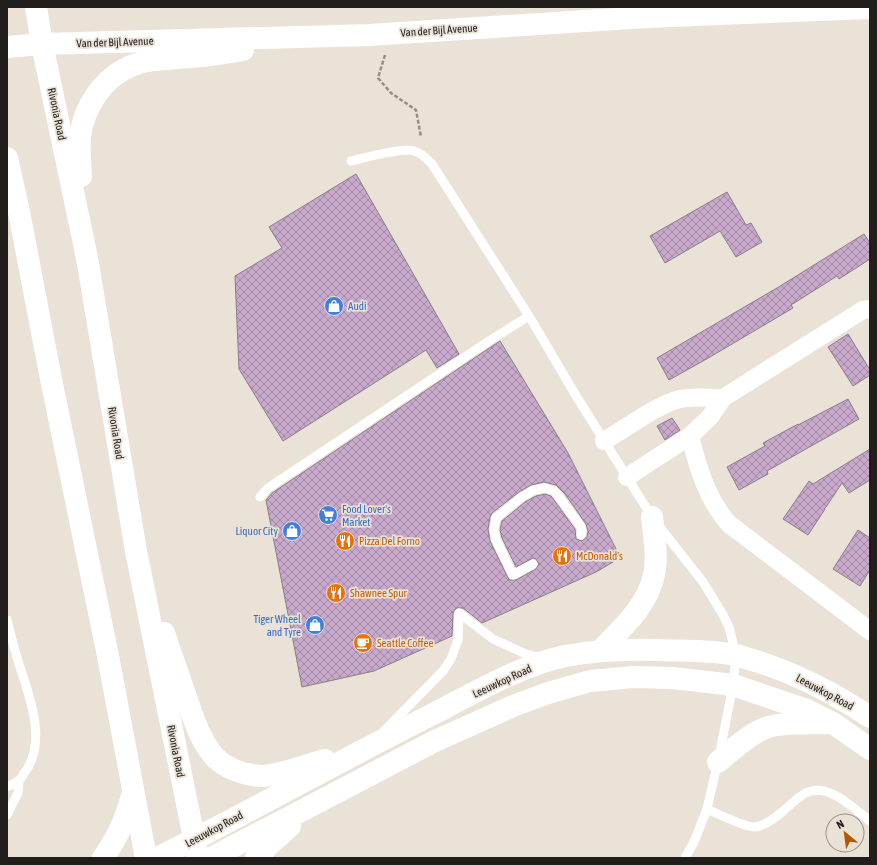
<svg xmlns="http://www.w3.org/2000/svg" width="877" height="865" font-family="'Asap Condensed',sans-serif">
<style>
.building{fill:url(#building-cross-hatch);stroke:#877f88;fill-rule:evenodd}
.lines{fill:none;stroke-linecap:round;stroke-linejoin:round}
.path{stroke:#958e87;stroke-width:2.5;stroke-dasharray:4 2;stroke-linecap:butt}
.lane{stroke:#fff;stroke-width:9}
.street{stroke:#fff;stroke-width:18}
.secondary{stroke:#fff;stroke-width:22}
.labels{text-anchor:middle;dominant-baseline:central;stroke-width:3.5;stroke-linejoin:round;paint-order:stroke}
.street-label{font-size:11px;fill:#201d1a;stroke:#eae1d7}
.shop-label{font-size:11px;fill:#366cbe;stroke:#eae1d7;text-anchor:start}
.food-label{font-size:11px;fill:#c56008;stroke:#eae1d7;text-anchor:start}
</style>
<defs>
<pattern id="building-cross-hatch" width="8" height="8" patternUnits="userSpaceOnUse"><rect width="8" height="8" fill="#c8a9cb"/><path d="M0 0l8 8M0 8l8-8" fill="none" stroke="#a289a4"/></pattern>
</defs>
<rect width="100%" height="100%" fill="#eae1d7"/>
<!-- building -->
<g class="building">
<path d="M356,174L459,354L437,368L426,350L283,441L239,369L235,276L282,248L269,227Z"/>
<path d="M727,192L746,225L751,223L762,242L736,257L720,231L665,263L650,236Z"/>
<path d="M864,234L870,243V259L839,279L837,276L791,305L793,308L710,357L669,380L657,358L777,288Z"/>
<path d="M848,334L870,370V375L853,386L828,347Z"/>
<path d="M500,341L568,453L616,549L613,562L596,572L482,623L463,608H457L453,613L452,636L374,671L302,687L266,500L272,493ZM544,482L556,485L565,494L586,524L588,531L587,537L582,541L576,539L575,529L551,496L545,494L536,496L525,502L502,521L500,530L502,538L516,567L533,558L536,559L539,564L536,569L516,580H510L508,578L490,541L488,529L490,517L492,513L519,492L531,485Z"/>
<path d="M848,399L859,419L767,471L768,474L739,490L727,467L765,446L763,443L798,424V425Z"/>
<path d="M672,418L680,430L665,440L657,426Z"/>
<path d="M870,449V480L849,493L842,483L826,507L824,509H825L808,535L783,519L809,481L813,484Z"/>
<path d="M858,530L870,538V570L860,586L833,569Z"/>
</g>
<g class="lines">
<!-- path -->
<path class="path" d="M385,55L378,78L391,93L416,110L421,137"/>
<!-- lane -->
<g class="lane">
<path d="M351,161C364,158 404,147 414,151C422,153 427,159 432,164L529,316L578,399L652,517L703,582L722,613L729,627L736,655L733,685L720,752L707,809L694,842L685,858"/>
<path d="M260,497L268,488L489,341L529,316"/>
<path d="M533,564L513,575L496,540L494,530L496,518L522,497L534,490L545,488L554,491L560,498L581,527L582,532L581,535"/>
<path d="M459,613L493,639L526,654L541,658"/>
<path d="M7,620C11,636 15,652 20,667C30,698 47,742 25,772C23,775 21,779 18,781C15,784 10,785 7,787"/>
<path d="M384,731L443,671L451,659L458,640L459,613"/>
<path d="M707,809C718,814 746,828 756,827C766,825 775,818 782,812C789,806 796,799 804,794C826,780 853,808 870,821"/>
<path d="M7,815L18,793L19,781"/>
</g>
<!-- street -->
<g class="street">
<path d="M690,436C698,468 707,499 729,524L870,631"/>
<path d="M604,441C625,429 658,404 680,399C694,396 709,398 723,398"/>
<path d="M627,477L690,436L710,417L723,398L863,310L870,309"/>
</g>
<!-- secondary -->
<g class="secondary">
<path d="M36,7L42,44L87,258L136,551L198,858"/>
<path d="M7,47L42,44L369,35L647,17L870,8"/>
<path d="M7,158L19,212L51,379L108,656L146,858"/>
<path d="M81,176C80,163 79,150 80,137C84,106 103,78 131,66C150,58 172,59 191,57C209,56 226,53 243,50"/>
<path d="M164,633C171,654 179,676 186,697C193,717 199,738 213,755C223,768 247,776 263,776C282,775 306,765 325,760"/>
<path d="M600,651C621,629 647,607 654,575C658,557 654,536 652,517"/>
<path d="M718,762C732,750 747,736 763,729C782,721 811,724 831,723"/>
<path d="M103,858C118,837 125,820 132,796"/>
<path d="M157,858C252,811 343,759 437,712C478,691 520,666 565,656C596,650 628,649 659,650C684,651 711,650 736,655C744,657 751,660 759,662C799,675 835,694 870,717"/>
<path d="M211,858L435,741L513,706L548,693L590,681L633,677L673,678L733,685L807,710L833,723L870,749"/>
<path d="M256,858L269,845L290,826"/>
</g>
</g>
<!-- icons -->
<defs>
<g id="shop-disc" transform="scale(1)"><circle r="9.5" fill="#3f7fe0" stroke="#eae1d7"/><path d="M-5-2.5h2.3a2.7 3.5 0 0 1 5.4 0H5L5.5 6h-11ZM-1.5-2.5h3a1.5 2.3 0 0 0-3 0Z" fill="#fff"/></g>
<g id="supermarket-disc" transform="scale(1)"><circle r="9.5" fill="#3f7fe0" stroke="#eae1d7"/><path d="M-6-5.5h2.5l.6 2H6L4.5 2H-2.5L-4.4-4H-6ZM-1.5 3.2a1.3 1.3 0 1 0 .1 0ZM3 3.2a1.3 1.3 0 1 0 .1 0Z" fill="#fff"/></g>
<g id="restaurant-disc" transform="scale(1)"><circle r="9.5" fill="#e8710a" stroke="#eae1d7"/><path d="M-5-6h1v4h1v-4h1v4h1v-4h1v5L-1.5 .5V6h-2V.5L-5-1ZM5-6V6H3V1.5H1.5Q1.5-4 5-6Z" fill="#fff"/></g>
<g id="cafe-disc" transform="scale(1)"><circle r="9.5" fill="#e8710a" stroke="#eae1d7"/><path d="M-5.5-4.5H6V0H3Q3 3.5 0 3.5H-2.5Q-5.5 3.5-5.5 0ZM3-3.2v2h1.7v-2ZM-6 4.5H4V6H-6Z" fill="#fff"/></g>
</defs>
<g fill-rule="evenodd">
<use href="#shop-disc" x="334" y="306"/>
<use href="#supermarket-disc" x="328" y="515"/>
<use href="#shop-disc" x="292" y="531"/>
<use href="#restaurant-disc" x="345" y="541"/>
<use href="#restaurant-disc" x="562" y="556"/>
<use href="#restaurant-disc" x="336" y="593"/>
<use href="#shop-disc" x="315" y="625"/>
<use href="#cafe-disc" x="363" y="643"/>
</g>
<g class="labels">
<!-- street labels -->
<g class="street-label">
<text transform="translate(439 30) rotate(-4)">Van der Bijl Avenue</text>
<text transform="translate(115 42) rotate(-2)">Van der Bijl Avenue</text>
<text transform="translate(57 114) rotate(78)">Rivonia Road</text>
<text transform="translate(116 433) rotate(81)">Rivonia Road</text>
<text transform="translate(502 681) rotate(-25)">Leeuwkop Road</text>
<text transform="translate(825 692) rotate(28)">Leeuwkop Road</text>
<text transform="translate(176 751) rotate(79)">Rivonia Road</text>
<text transform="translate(214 829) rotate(-28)">Leeuwkop Road</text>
</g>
<!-- shop labels -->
<g class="shop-label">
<text x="348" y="306">Audi</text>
<text x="342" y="509">Food Lover's<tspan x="342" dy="13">Market</tspan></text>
<text x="278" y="531" text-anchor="end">Liquor City</text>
<text x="301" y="619" text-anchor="end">Tiger Wheel<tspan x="301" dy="13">and Tyre</tspan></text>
</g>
<!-- food labels -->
<g class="food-label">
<text x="359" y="541">Pizza Del Forno</text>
<text x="576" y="556">McDonald's</text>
<text x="350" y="593">Shawnee Spur</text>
<text x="377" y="643">Seattle Coffee</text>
</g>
</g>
<!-- border -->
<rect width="877" height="865" fill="none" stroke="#201d1a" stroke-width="16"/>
<!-- north arrow -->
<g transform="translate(845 833) rotate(331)"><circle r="19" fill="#eae1d7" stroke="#99938b"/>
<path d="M0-3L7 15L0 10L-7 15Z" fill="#b45700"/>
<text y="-6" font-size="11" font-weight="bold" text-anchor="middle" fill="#201d1a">N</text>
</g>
</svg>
